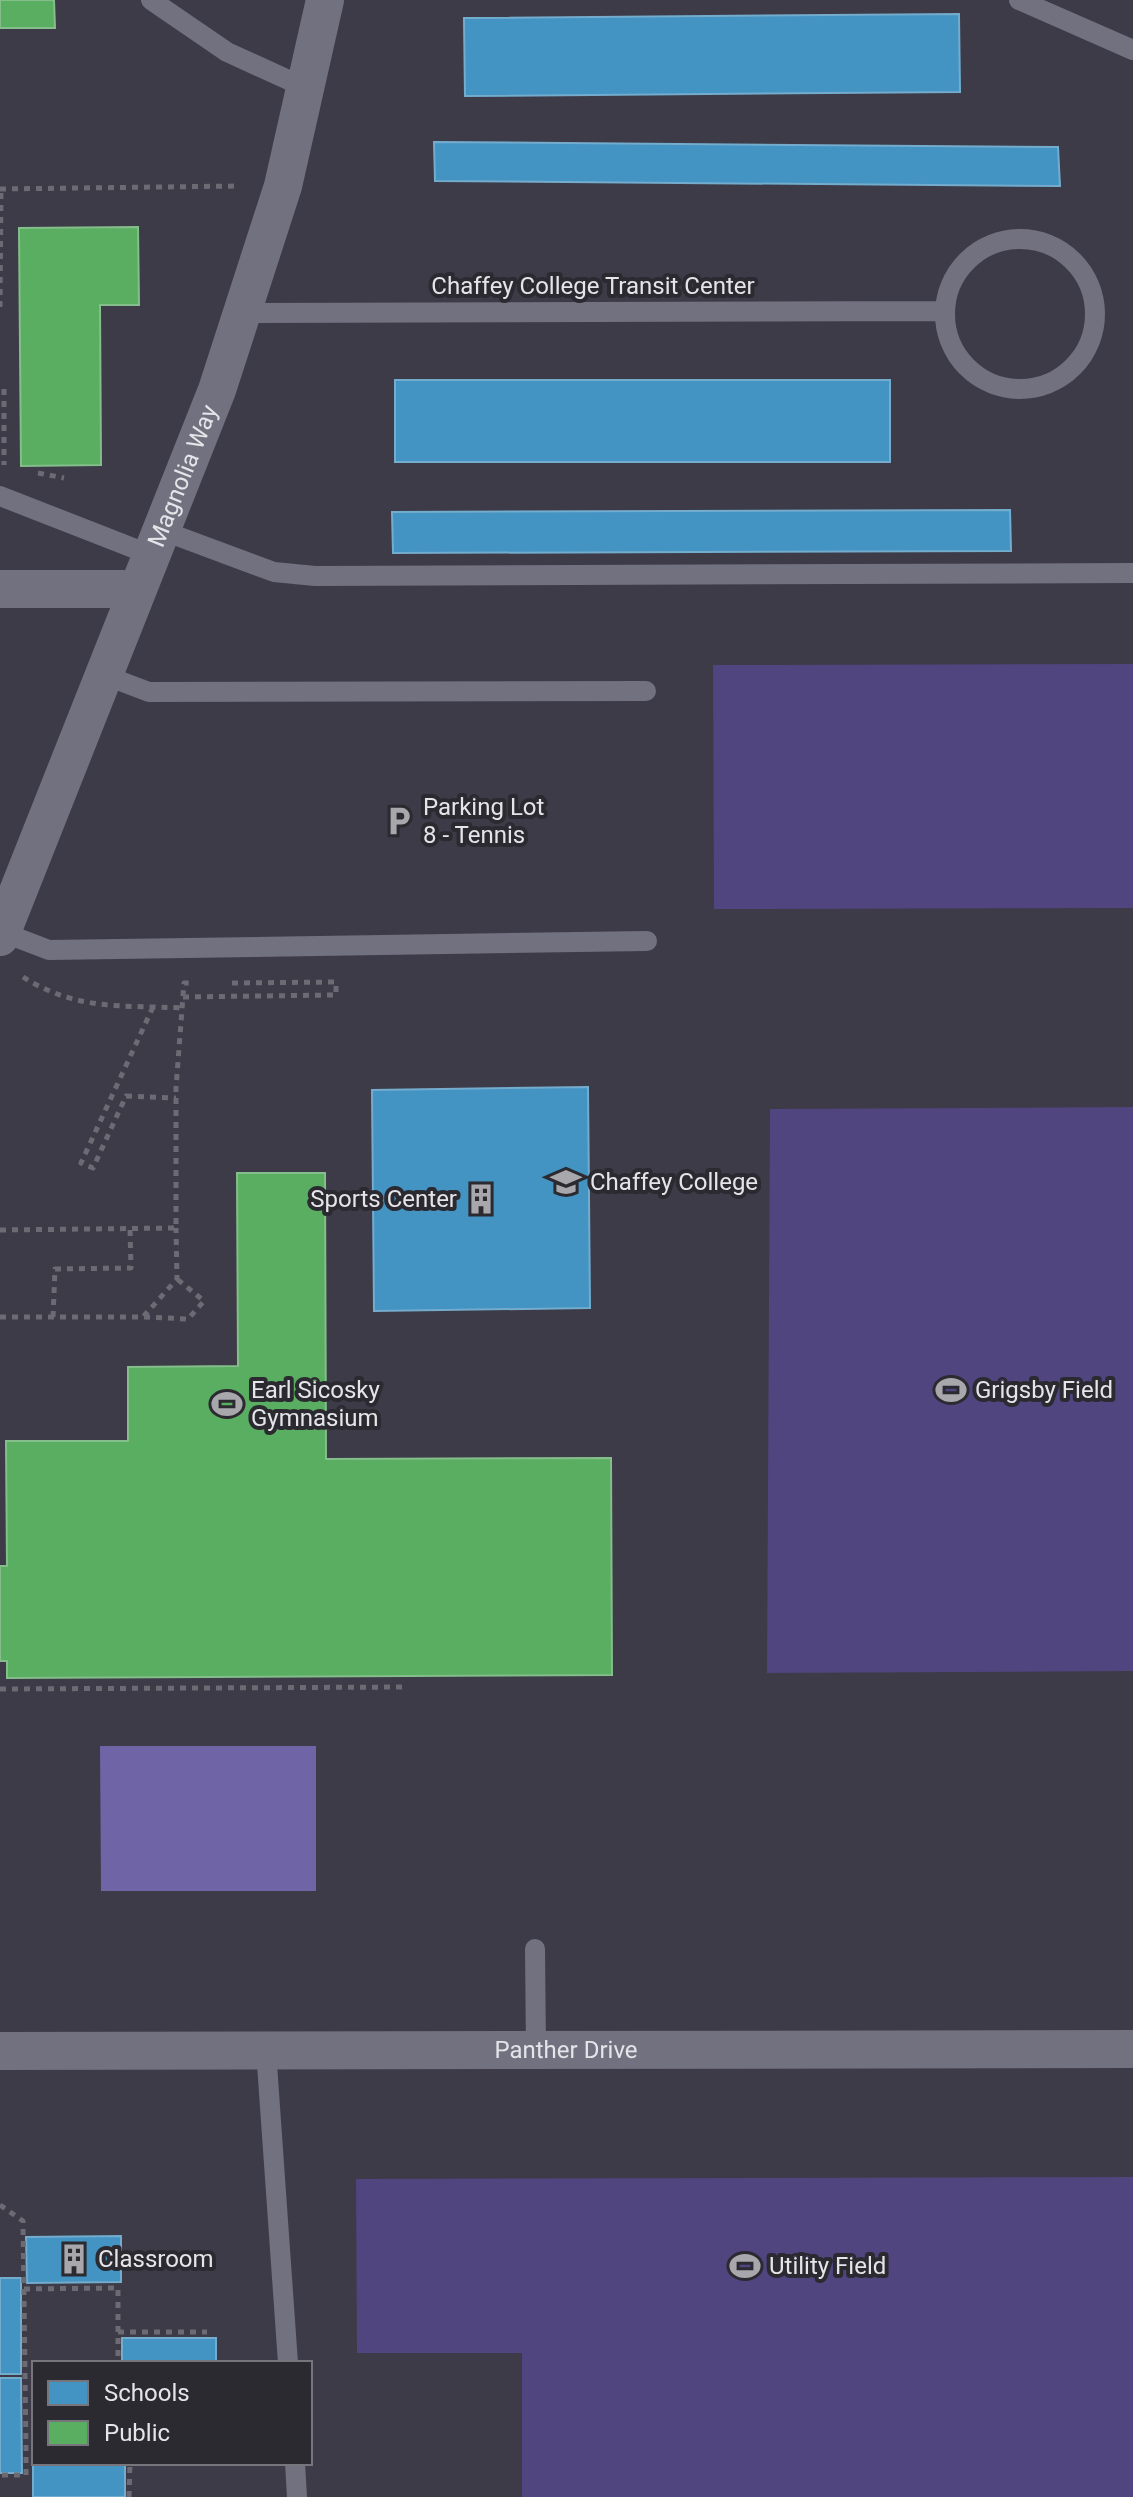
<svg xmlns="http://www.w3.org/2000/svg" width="1133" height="2497" font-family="Roboto,sans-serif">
<rect width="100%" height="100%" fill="#36353a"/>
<path fill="#3d3b47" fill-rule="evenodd" d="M0,0H1133V2497H0ZM34,2363H310V2463H34Z"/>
<path fill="#50457f" d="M1133,664V908L714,909L713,665Z
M1133,1107V1671L767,1673L770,1109Z
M1133,2177V2497H522V2353H357L356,2179Z"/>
<path fill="#6f64a6" d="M100,1746H316V1891H101Z"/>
<path fill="#4393c3" stroke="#74acce" stroke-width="2" d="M959,14L960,92L465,96L464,18Z
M434,142L1058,147L1060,186L435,181Z
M395,380H890V462H395Z
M1010,510L1011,551L393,553L392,512Z
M588,1087L590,1308L374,1311L372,1090Z
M121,2236V2282L27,2283L26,2237Z
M0,2278H21V2374H0Z
M122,2338H216V2363H122Z
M0,2378H21L22,2473H0Z
M33,2462L125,2463V2497H33Z"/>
<path fill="#5aae61" stroke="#84be8a" stroke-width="2" d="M0,0H54L55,28H0Z
M138,227L139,305H100L101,465L21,466L19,228Z
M237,1173H325L326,1459L611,1458L612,1675L7,1678V1661H0V1566H7L6,1441H128V1367L238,1366Z"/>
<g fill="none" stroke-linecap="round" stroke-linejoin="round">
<path stroke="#6c6b74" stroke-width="5" stroke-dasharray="6 6" stroke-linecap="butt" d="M0,189L239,186
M0,307L1,189
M4,389V465
M38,473L64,478
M23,977C77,1011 122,1005 183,1008
M183,997L336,995V982L232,983
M153,1007L81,1163L93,1168L126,1096L176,1098
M0,1230L176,1228V1088L184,983H190
M0,1317H143L177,1279L176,1228
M53,1317L55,1269L131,1268L130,1229
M144,1317L188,1319L204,1301L177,1279
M0,1689L404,1687
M0,2205L23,2221L26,2451V2475H0
M24,2289L118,2288V2363
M118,2332H207
M129,2497L130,2463"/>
<path stroke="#727180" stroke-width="20" d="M151,0L227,52L306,88
M1019,0L1133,50
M945 314a75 75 0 1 1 150 0a75 75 0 1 1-150 0Z
M243,313L944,311
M0,496L151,555
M161,530L274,572L315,576L1133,573
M104,675L149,692L646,691
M2,932L49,950L647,941
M535,1949L536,2050
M266,2050L288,2363
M295,2463L297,2497"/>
<g stroke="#727180" stroke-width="38">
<path d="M0,589H137"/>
<path id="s1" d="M0,937L217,390L283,186L325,0"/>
<path id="s2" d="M0,2051L1133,2049"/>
</g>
</g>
<defs>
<g id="parking-bare" transform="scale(2.4)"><path d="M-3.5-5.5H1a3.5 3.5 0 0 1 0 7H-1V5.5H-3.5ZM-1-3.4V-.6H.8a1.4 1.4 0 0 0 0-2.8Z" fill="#a8a7ac" stroke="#2b2a31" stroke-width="2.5" paint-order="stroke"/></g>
<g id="university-bare" transform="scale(2.4)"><path d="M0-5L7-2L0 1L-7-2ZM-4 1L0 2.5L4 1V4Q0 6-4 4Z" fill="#a8a7ac" stroke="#2b2a31" stroke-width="2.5" paint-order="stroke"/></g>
<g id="building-bare" transform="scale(2.4)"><path d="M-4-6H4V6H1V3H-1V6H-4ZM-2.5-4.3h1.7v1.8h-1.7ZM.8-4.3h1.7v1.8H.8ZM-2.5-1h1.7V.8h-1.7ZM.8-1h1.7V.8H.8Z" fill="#a8a7ac" stroke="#2b2a31" stroke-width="2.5" paint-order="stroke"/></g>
<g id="stadium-bare" transform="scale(2.4)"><path d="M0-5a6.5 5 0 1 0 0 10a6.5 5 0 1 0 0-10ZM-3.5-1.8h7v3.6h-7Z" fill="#a8a7ac" stroke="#2b2a31" stroke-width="2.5" paint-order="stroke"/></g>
</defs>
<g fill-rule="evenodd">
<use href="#parking-bare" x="399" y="821"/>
<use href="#university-bare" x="566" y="1182"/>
<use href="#building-bare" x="481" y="1199"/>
<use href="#stadium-bare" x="951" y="1390"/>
<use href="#stadium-bare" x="227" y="1404"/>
<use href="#building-bare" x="74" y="2259"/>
<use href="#stadium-bare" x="745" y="2266"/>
</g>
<g text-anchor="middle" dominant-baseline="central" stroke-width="8" stroke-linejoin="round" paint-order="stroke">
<g font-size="24" fill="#e5e5e9" stroke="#2b2a31">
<text x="593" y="286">Chaffey College Transit Center</text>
<text stroke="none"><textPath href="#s1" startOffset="496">Magnolia Way</textPath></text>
<text stroke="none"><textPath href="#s2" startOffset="566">Panther Drive</textPath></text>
</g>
<g font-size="24" fill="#e5e5e9" stroke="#2b2a31" text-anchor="start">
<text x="423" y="807">Parking Lot<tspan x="423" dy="28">8 - Tennis</tspan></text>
<text x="590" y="1182">Chaffey College</text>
<text x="457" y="1199" text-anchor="end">Sports Center</text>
<text x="251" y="1390">Earl Sicosky<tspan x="251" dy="28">Gymnasium</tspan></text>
<text x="975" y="1390">Grigsby Field</text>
<text x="98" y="2259">Classroom</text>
<text x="769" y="2266">Utility Field</text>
</g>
</g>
<rect x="32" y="2361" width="280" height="104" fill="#2b2a31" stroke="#75757b" stroke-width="2"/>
<rect x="48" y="2381" width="40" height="24" fill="#4393c3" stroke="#75757b" stroke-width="2"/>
<text x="104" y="2401" font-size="24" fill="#e5e5e9">Schools</text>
<rect x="48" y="2421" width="40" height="24" fill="#5aae61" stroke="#75757b" stroke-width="2"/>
<text x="104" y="2441" font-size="24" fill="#e5e5e9">Public</text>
</svg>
